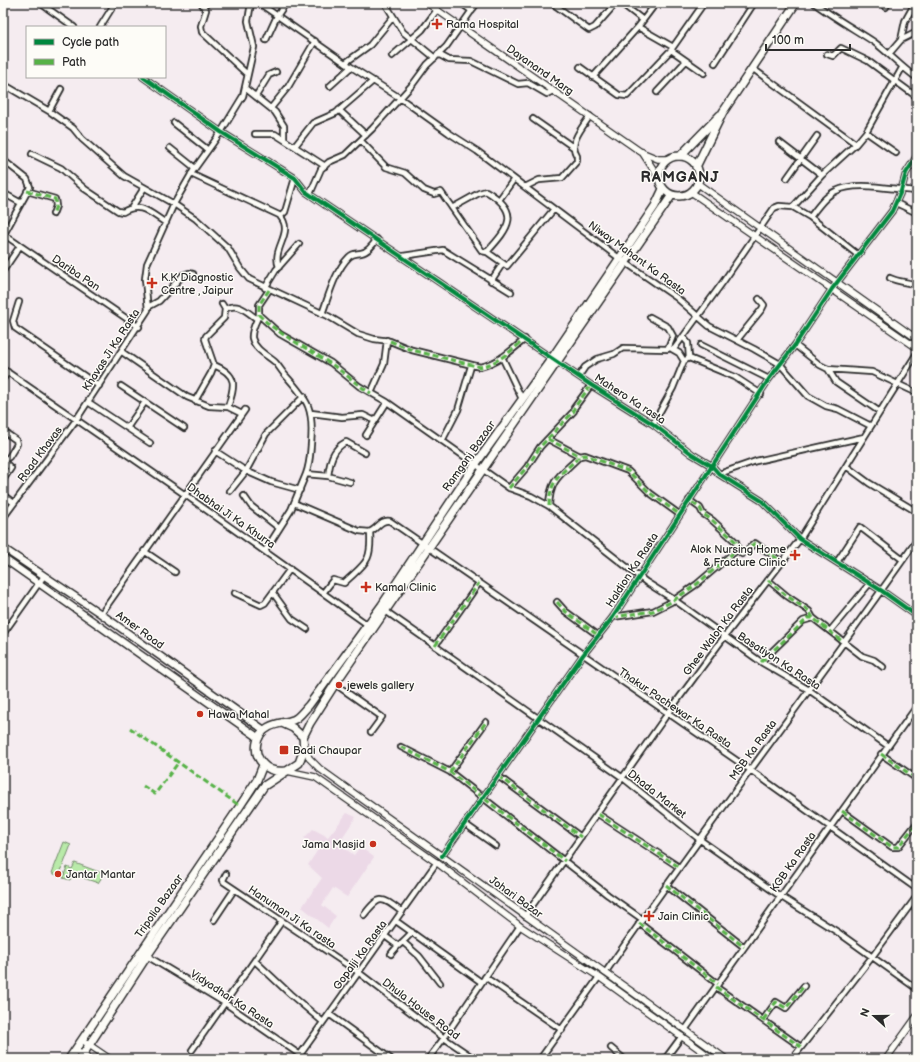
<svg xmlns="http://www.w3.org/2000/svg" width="920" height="1062" font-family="'Balsamiq Sans',sans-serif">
<rect width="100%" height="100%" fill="#f5ecf0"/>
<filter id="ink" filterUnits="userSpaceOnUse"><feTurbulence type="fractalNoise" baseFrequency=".025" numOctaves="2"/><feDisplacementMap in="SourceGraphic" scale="8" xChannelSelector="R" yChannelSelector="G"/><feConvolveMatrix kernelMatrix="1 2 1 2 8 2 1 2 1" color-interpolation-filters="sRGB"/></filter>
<g filter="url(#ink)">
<path fill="#ecd9e7" d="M347,813L356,817L338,844L354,855L360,847L374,857L347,897L333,888L322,905L336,916L328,928L302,907L322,878L308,865L319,848L304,838L313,829L328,837Z"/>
<path fill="#b9eaa9" stroke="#728a6a" d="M64,842L71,845L59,876L52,873Z
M75,863L102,873L104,874L98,883L72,874L70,880L63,878L67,867L72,869Z"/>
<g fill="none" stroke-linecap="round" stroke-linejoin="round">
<g stroke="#2b2b2b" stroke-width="8">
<path id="minor" d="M40,3L74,27
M201,3L206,10L201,26L202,32L247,74
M259,3L345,63L400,98L449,133L477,151L619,258L677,298L709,326L754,349L780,364L808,396L826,406L838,409L871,426
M385,3L403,32L435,58
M461,3L472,11
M552,3L589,30L595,27L616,3
M621,3L643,20
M814,3C833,17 854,29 874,42C889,53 901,67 917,78
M886,7L888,3
M100,27L115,3
M638,27L673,47
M266,40L277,16L286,3
M901,40L905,21L915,3
M671,50L704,73
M438,54L449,60L471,61L518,84L528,83L547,94L553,91
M827,54L833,56L841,48L868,61L917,97
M889,54L901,40L917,32
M392,56L422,30L437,10
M345,63L370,45L393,17
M715,63L754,3
M580,67L619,95L627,96L671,50L704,3
M752,68L856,144L866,132L902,68
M143,77L221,132L295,178L306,192L591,385L653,424L692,454L712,466L719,474L762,501L800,539L882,591L917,616
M593,77L638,27L656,3
M3,84L49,111L73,128L82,139L124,176L174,204L196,219L228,248L240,268L249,279L328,316L358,334L374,339L390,341L412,350L480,367C498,363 511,351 525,339
M330,86L351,67
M245,88L275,112L284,126V138
M657,92L686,61
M256,96L269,75L276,72
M271,108L288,87L315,41
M339,110L366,135
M49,111L61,89
M533,119L573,147
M174,123L208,150
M866,132L896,153
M255,134H275L325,166
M361,141L386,167L405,173L424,190L434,194L441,192L482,251L487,252L507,266L554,209
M779,142L822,175
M856,144L822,175L793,207L810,217L858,255
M295,146L313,123L336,113L373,81
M170,148L195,168
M32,154L61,168L85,189L118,211L123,212C140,201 150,213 166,223
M3,160L27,179L30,187L3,236
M191,174L281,216L285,212L295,178
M787,178L817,136
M525,187L539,180L562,178L577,161V156C568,143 582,128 590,116
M27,191L55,199L56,206L53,214
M3,193L21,203
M310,194L321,169L329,162L345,155L372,129L413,84L427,65L446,47L477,3
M499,200L514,179
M896,203L917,213
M132,207L144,188
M452,208L479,193L486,191C522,212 509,228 487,252
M810,217C817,208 825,196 836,191C856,180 894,190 917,191
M3,234L139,327
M403,256L443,250L511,292
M279,267C271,248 295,233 280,216
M3,271L20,246
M890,278C900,283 908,281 917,286
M491,281L503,263
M265,288L276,270L299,244
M269,290L259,305V315L280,334L331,363L359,386L387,402L509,488L531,496L549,506L646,582L673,599L761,662L809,690L888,746
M19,302L13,321L15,328L99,386
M148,307L159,301L183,275L189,273L193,274
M225,309C238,302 246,311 257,319
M322,314C329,295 335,271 349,257C353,253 356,254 361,253C368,252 373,245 377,239
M259,315C256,322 251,330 252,338C255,350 267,355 275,362C279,366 282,372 286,376C309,401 314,410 311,444C310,455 310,464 306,474L328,476L350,482
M683,337L688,343L689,358
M737,340L762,309L764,305L759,299
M701,345L769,379
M795,345L820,365L828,369L872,372L917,393
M672,349L679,353L684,361
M674,349L723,282L774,208L779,206L793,207
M122,352L187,397L209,406L228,407L242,414
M502,357L522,399
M214,365C238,375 235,385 228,407
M3,369L184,494L368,625
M828,369L836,382L880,412
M579,376L585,367L597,359L614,354L623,348L668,349L673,336L668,327L650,317
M3,379L8,372
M121,386L184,428
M371,393L384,364L387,340
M195,401L211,373L214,365L205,339L206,336L224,318L225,309L222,304
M88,402L150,443
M311,413L342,417L363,415L375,421
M653,424L673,388L684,361L689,358L735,377L761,394
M127,428L145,402
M3,431L16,440L17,444L9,457L3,461
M366,435L387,402
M548,439L580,456
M442,441L458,410L471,366
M215,451L246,471L271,482L300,490
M3,461L11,468L3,480
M846,466L869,483L917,512
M719,474L756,461L864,437
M328,476C330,462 332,449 346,442L365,453
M509,488L527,467L540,447L574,411V408L591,385
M230,491L246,471L266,434L304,396
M3,495L14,503
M244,496L251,506L279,528
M294,503L359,531C362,531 366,532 369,532C377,530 380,519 390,521L749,769L917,889
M549,506C550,478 561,475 580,456L585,455L628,471L650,493L679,514
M3,518L76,420L148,310L145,279L147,264L174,204L193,171L221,132L243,96L254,47L248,21L251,3
M738,549L742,554L755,543L782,562
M144,551L175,572
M265,551L291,510L306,474
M837,562L860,527L903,560
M768,580L787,596L809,611L813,618
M235,593L261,605L265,603L290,569
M273,593L292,619L307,629
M323,593L333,580L344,583C365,563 372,563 370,532
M557,602L565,611L599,636
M387,612L623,778L699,839L780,896L839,933L917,989
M101,614L245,410
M613,617L653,611L671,602L697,584L738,549L736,542L712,520L703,514L700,508L689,500
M830,631L870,583
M3,634L44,576
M435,646L479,583
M761,662L803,621L813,618L862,656L874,660L883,667
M335,684L382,717L371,732
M401,747L450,772L608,895L642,919
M881,754L917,779
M450,772L486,722
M498,776L581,837
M842,811L892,847H898L917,823
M598,814L679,867
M465,824L496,846
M442,856L583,655L613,617L769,379L795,345L832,289L892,211L901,191L906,173L917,156
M226,874L223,880L224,882L358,972L444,1038L475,1059
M666,885L744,947
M364,915C380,894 382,897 402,912
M525,916L668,713L725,636L800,539L917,353
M214,920L234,890
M396,921L481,982
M639,923L718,984
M385,936L397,945
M403,942L419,956L440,983
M391,954C397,945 405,941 412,932
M147,956L225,1003L306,1059
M255,961L290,994L323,1022
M605,973C706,826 815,686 917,540
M485,977L562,1030
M716,987L801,1047
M329,1014L391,1059
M763,1020L776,1002L786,1008L804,986
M685,1030L917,706
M611,1048L624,1059
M192,1050L282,921
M297,1059L437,862
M428,1059L444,1038L520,926
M540,1059L599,977
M665,1059L682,1036
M792,1059L872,957L917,896"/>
</g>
<g stroke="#2b2b2b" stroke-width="8">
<path id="tertiary" d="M427,3L641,152L658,159H669
M3,4L4,3
M642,152L659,178
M697,183L917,339
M691,192L917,348
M305,746L309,758L320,769L726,1059
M287,771L315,777L440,865L520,926L599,977L713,1059
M82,1040L110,1059
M75,1050L89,1059
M886,1059L917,1016"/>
</g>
<g stroke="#2b2b2b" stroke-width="9">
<path id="secondary" d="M3,548L101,614L264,730
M3,558L259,738"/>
</g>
<g stroke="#2b2b2b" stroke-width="10">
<path id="primary" d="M680,156L720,115
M659 176a20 20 0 1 1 40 0a20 20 0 1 1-40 0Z
M696,167L723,112L796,3
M303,737L310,723L335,684L672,195
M286,771C277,772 269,771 263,764C252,753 255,734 269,727C276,723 285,723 293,720C299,718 304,710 309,705L382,605L475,465L552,358L655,206L663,189
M69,1059L240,806L257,780L263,765
M80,1059L147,956L264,786L299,763L304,749L303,737L293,728L282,723"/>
</g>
<use href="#minor" stroke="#fdfcf7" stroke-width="4.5"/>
<use href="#tertiary" stroke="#fdfcf7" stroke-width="5.5"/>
<use href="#secondary" stroke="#fdfcf7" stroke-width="6"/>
<use href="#primary" stroke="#fdfcf7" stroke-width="7"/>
<path stroke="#56b246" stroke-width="3" stroke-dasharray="6 3" stroke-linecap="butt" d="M27,191L55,199L56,206L53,214
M269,290L259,305V315C279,335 304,346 328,362C343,371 355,384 371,393
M390,341L412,350L480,367C498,363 511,351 525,339
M548,439L580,456
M509,488L527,467L540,447L574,411V408L591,385
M549,506C550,478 561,475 580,456L585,455L628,471L650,493L679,514
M738,549L742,554L755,543L782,562
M768,580L787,596L809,611L813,618
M557,602L565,611L599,636
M613,617L653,611L671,602L697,584L738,549L736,542L712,520L703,514L700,508L689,500
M435,646L479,583
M761,662L808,618H813L843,642
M130,728L240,806
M401,747L450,772L565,861
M881,754L917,779
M450,772L486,722
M498,776L581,837
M143,786L155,794L178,763
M842,811L892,847H898L917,823
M598,814L679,867
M666,885L744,947
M639,923L718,984
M716,987L801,1047
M763,1020L776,1002L786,1008L804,986"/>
<g stroke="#fdfcf7" stroke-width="6">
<path id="cycleway" d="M143,77L221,132L295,178L306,192L591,385L653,424L692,454L712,466L719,474L762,501L800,539L882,591L917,616
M442,856L583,655L613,617L769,379L795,345L832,289L892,211L901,191L906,173L917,156"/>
</g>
<use href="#cycleway" stroke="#00873e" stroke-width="4"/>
</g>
</g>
<g fill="#c8321e" stroke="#fdfcf7" stroke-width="1.5">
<path d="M435 18h4v4h4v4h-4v4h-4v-4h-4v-4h4z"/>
<path d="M150 277h4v4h4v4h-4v4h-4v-4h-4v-4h4z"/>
<path d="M793 549h4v4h4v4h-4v4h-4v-4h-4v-4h4z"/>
<path d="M364 581h4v4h4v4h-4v4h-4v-4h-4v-4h4z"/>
<circle cx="339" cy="685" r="4"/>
<circle cx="200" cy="714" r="4"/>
<rect x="279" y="745" width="10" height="10" rx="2"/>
<circle cx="373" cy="844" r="4"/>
<circle cx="58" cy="874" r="4"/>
<path d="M647 910h4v4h4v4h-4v4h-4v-4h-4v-4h4z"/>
</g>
<g text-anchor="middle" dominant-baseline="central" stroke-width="3" stroke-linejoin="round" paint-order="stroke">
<g font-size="11" fill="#2b2b2b" stroke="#fdfcf7" text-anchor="start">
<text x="446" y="24">Rama Hospital</text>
<text x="161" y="277">K.K Diagnostic<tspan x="161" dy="13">Centre , Jaipur</tspan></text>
<text x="786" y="549" text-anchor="end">Alok Nursing Home<tspan x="786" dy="13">&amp; Fracture Clinic</tspan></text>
<text x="375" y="587">Kamal Clinic</text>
<text x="347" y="685">jewels gallery</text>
<text x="208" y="714">Hawa Mahal</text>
<text x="293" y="750">Badi Chaupar</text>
<text x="365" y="844" text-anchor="end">Jama Masjid</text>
<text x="66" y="874">Jantar Mantar</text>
<text x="658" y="916">Jain Clinic</text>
</g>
<g font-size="11" fill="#2b2b2b" stroke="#fdfcf7">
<text transform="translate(540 70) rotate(35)">Dayanand Marg</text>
<text transform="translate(637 258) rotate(36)">Niway Mahant Ka Rasta</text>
<text transform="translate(76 273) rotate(34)">Dariba Pan</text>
<text transform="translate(111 350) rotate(-57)">Khavas Ji Ka Rasta</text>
<text transform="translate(630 399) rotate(33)">Mahero Ka rasta</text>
<text transform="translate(40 454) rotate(-53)">Road Khavas</text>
<text transform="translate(469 456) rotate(-55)">Ramganj Bazaar</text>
<text transform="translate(231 516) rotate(35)">Dhabhai Ji Ka Khurra</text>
<text transform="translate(632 570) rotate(-57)">Haldion Ka Rasta</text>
<text transform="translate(140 630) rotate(36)">Amer Road</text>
<text transform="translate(718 631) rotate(-53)">Ghee Walon Ka Rasta</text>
<text transform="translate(779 661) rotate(33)">Basatiyon Ka Rasta</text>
<text transform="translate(675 708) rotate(34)">Thakur Pachewar Ka Rasta</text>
<text transform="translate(753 750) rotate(-54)">MSB Ka Rasta</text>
<text transform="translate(657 794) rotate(38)">Dhada Market</text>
<text transform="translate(793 862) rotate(-55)">KGB Ka Rasta</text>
<text transform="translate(516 897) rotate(36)">Johari Bazar</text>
<text transform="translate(159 906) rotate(-55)">Tripolia Bazaar</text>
<text transform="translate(292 917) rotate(34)">Hanuman Ji Ka rasta</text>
<text transform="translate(360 955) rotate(-54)">Gopalji Ka Rasta</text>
<text transform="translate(232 999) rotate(33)">Vidyadhar Ka Rasta</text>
<text transform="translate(421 1009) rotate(37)">Dhula House Road</text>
</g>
<g font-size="15" font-weight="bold" letter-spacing="1" fill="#2b2b2b" stroke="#fdfcf7">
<text x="680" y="177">RAMGANJ</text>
</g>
</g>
<rect width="920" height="1062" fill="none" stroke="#fdfcf7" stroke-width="16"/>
<rect x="8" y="8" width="904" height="1046" fill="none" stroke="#2b2b2b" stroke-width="1.5" filter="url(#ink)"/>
<rect x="26" y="26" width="140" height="52" fill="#fdfcf7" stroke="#a9a8a5"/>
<rect x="34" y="39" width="20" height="6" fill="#00873e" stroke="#a9a8a5"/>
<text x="62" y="46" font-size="12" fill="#2b2b2b">Cycle path</text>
<rect x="34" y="59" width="20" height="6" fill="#56b246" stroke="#a9a8a5"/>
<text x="62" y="66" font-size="12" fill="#2b2b2b">Path</text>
<g transform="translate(874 1016) rotate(291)" stroke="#fdfcf7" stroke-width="3" paint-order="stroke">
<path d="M0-3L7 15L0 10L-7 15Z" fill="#2b2b2b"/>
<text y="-6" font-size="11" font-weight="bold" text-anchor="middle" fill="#2b2b2b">N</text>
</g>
<path d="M766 44v6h84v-6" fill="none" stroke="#2b2b2b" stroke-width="2"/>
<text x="772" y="44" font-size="12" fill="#2b2b2b" stroke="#fdfcf7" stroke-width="3" paint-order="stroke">100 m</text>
</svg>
